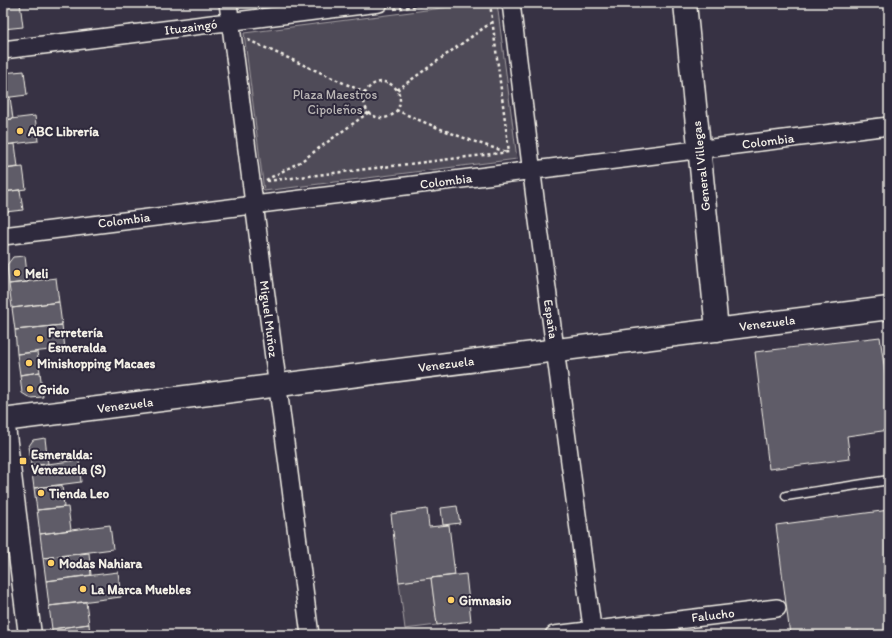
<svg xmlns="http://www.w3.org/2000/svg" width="892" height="638" font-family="Itim,sans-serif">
<rect width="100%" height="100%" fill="#373244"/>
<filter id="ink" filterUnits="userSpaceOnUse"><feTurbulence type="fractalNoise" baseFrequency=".025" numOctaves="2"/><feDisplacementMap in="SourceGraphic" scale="8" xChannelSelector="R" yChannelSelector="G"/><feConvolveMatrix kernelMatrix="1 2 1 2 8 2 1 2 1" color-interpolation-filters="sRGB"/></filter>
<g filter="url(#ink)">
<path fill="#504b59" stroke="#a29ea0" d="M482,3H497L517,159L264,191L244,33Z
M431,578L437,625L405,629L399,582Z"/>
<path fill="#5f5c67" stroke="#f4f1e8" d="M3,3H20L23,27L3,29Z
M24,71L27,95L3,98V73Z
M10,97L13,119L3,120V98Z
M35,116L38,141L3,145V120Z
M15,144L18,167L3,169V145Z
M23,167L26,189L3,192V169Z
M20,190L23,210L5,212L3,210V192Z
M25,256L28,282L9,284L7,265L13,257Z
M56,278L59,302L12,308L9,284Z
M59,302L62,325L15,330L12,308Z
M62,325L65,348L17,354L15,330Z
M880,337L889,401V430L847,436L850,459L769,469L755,352Z
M37,352L40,372L20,375L17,354Z
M40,372L43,397L30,398L22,393L20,375Z
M45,438L48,464L31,466L29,446L33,440Z
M79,460L81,482L34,488L31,466Z
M62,485L64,507L37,510L34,488Z
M457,506L460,523L443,525L441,508Z
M68,507L71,530L40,534L37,510Z
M427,509L429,527L449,525L455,575L399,582L391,514Z
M889,510V635H859V631L832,635H790L776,525Z
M110,525L113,549L43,558L40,534Z
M89,553L91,575L46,581L43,558Z
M118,572L121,597L49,606L46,581Z
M466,574L471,621L437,625L431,578Z
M86,602L89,624L52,629L49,606Z
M89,624L90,635H52V629Z"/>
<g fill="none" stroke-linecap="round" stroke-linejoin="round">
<g stroke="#f4f1e8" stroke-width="11">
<path id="lane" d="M786,496L889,480"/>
</g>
<g stroke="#f4f1e8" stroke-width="20">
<path id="street" d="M228,3L310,635
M511,3L535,198L593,635
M3,50L379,3
M3,236L889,126
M554,635L777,608"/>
</g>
<g stroke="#f4f1e8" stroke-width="25">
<path id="secondary" d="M685,3L717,330
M3,419L30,635
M3,420L889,308"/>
</g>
<path stroke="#f4f1e8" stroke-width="2.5" stroke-dasharray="3 3" stroke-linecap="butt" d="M490,3L509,152
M394,9L439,3
M248,40L366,93
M364 100a18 18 0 1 1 36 0a18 18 0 1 1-36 0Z
M397,90L492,22
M396,110C432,126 469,141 507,152
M266,180L300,162L369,112
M267,181L509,152"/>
<use href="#lane" stroke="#2f2a3d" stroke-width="8"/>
<use href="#street" stroke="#2f2a3d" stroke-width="17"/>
<use href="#secondary" stroke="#2f2a3d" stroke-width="22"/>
</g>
</g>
<g fill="#ffd166" stroke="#2f2a3d" stroke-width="1.5">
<circle cx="20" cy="131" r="4"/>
<circle cx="17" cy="273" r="4"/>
<circle cx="40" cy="339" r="4"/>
<circle cx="29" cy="363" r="4"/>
<circle cx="30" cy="389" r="4"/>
<rect x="19" y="457" width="8" height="8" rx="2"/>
<circle cx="41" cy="493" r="4"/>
<circle cx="51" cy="563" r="4"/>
<circle cx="83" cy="589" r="4"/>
<circle cx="451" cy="600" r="4"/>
</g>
<g text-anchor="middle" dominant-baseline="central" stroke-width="4" stroke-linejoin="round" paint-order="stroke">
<g font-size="13" fill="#f4f1e8" stroke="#2f2a3d">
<text transform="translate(191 27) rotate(-7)">Ituzaingó</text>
<text transform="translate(768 141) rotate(-7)">Colombia</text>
<text transform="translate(701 166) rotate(-96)">General Villegas</text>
<text transform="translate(446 181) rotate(-7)">Colombia</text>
<text transform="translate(124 220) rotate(-7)">Colombia</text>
<text transform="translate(269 319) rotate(83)">Miguel Muñoz</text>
<text transform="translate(551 319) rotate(82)">España</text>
<text transform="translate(767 323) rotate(-7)">Venezuela</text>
<text transform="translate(446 364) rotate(-7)">Venezuela</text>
<text transform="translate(125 405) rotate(-7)">Venezuela</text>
<text transform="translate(713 615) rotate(-7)">Falucho</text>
</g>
<g font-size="13" fill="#bbb7b6" stroke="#2f2a3d">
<text x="335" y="94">Plaza Maestros<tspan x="335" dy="15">Cipoleños</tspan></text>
</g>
<g font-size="13" font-weight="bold" fill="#f4f1e8" stroke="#2f2a3d" text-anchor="start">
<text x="28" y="131">ABC Librería</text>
<text x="25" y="273">Meli</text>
<text x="48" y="332">Ferretería<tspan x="48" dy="15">Esmeralda</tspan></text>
<text x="37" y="363">Minishopping Macaes</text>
<text x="38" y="389">Grido</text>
<text x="31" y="454">Esmeralda:<tspan x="31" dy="15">Venezuela (S)</tspan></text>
<text x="49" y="493">Tienda Leo</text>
<text x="59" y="563">Modas Nahiara</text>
<text x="91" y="589">La Marca Muebles</text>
<text x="459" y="600">Gimnasio</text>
</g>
</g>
<rect width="892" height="638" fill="none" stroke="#2f2a3d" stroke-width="16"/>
<rect x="8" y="8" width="876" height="622" fill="none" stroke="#f4f1e8" stroke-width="1.5" filter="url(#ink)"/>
</svg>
